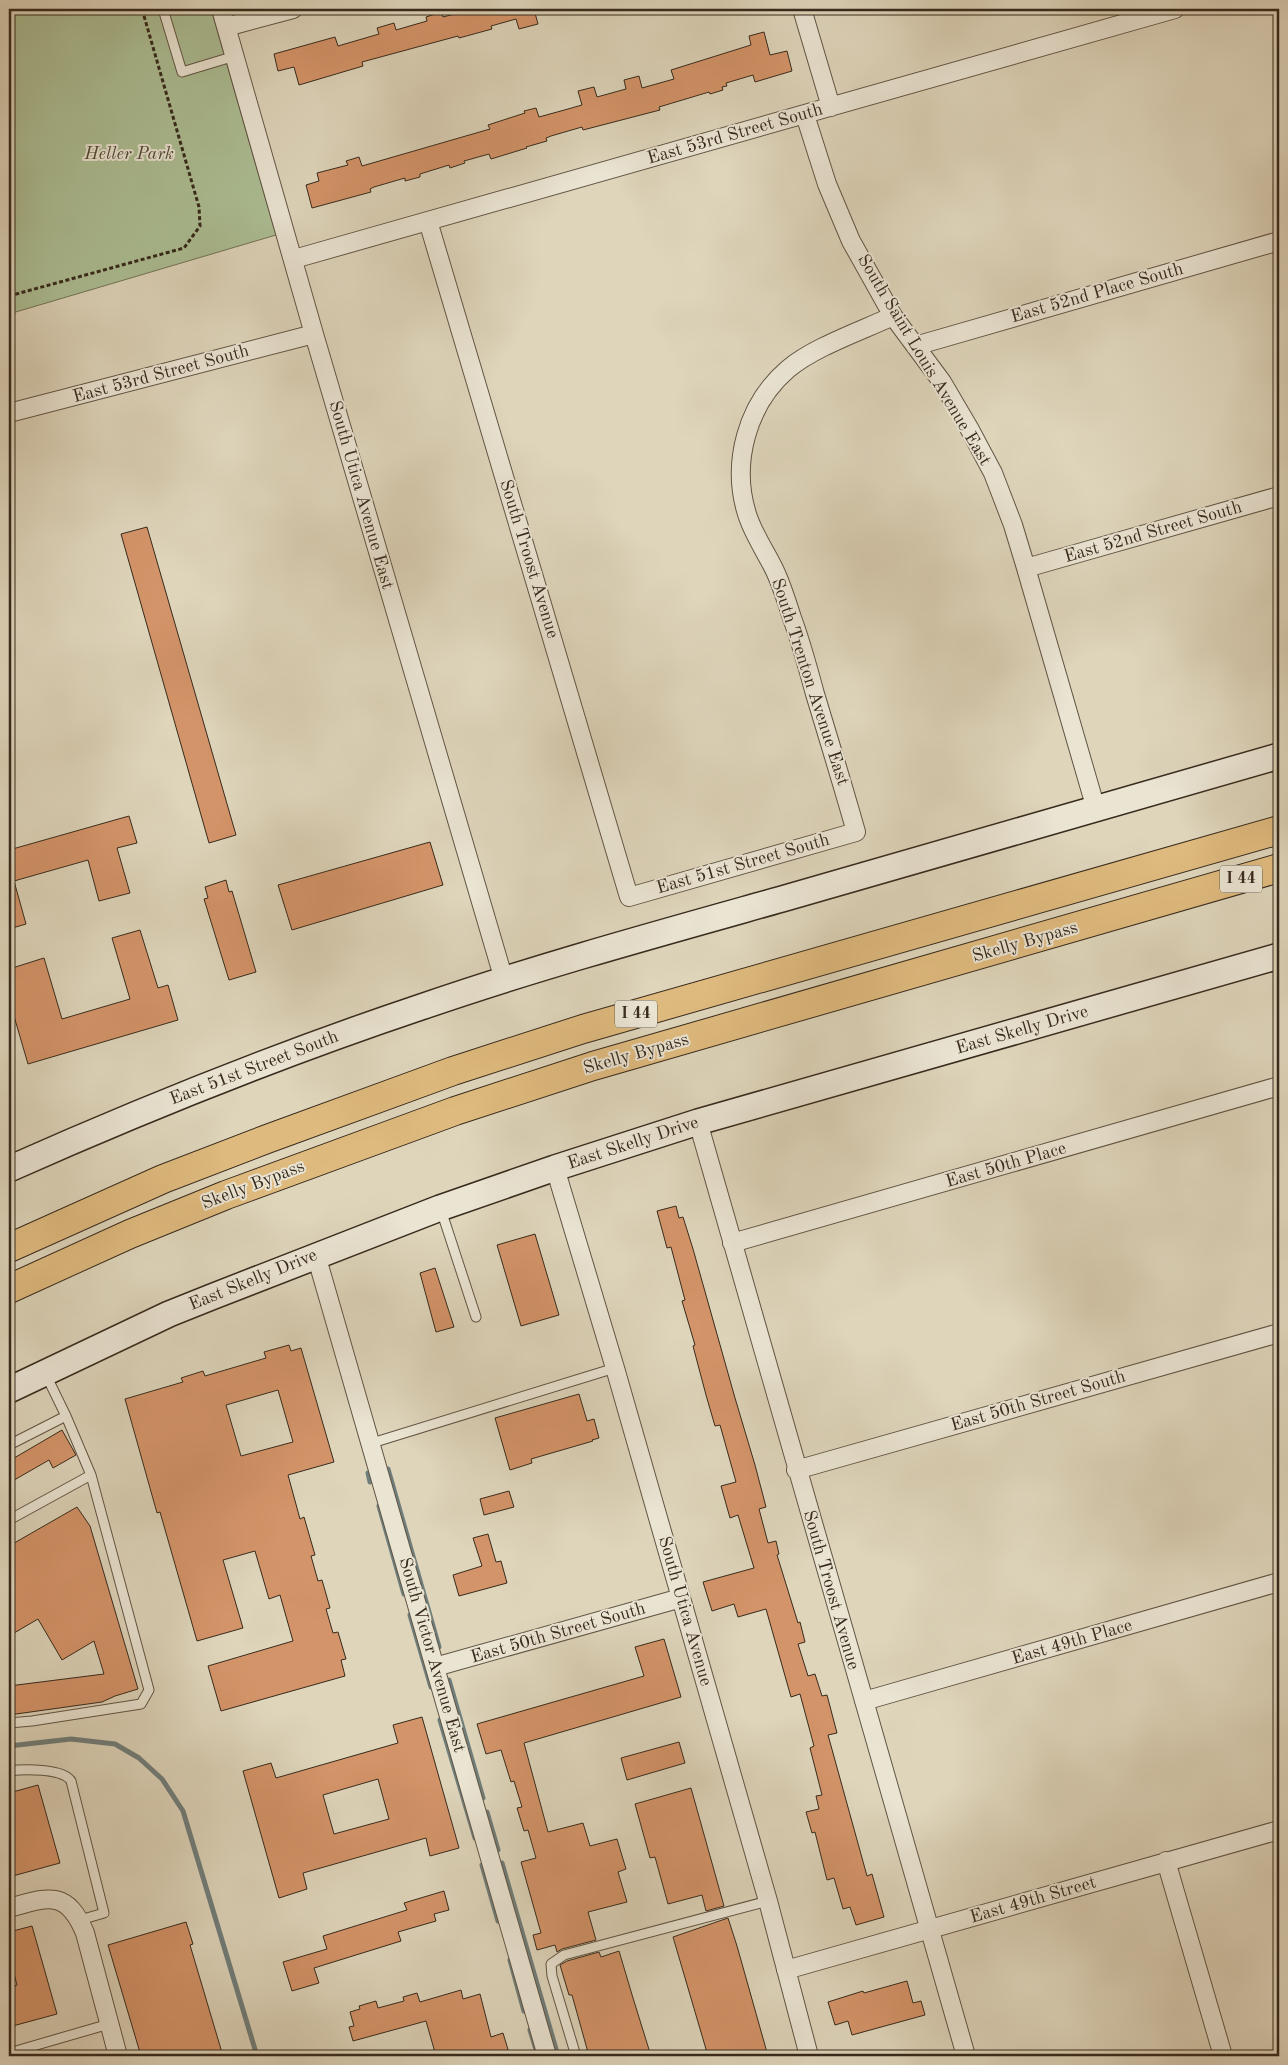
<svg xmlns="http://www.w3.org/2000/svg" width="1288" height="2065" font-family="'Old Standard TT',serif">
<rect width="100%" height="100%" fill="#ded5bb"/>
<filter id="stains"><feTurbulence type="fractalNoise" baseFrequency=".004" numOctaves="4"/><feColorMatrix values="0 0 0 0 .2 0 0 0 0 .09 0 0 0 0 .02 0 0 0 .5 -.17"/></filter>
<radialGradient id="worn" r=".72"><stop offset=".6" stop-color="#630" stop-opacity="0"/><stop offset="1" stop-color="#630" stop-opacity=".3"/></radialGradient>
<path fill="#acbe94" stroke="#727458" d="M9,9H211L276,235L9,314Z"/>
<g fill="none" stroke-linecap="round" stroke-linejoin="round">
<path stroke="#707e7b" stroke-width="5" d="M388,1469L439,1647
M368,1473L370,1482
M379,1506L404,1594
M410,1615L431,1687
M449,1680L483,1798
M440,1720L475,1838
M9,1746L71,1739L115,1744L139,1758L162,1779L183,1811L257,2056
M487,1812L498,1850
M502,1863L558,2056
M482,1865L498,1921
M510,1960L524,2011
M530,2030L538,2056"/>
</g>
<path fill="#d49469" stroke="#372a1d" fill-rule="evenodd" d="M473,9H537V13H535L538,24L519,29L516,19L491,26L492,29L459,38L458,36L362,62L363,66L299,85L294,67L278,71L274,54L335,37L338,46L379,34L377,28L394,23L396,30L427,21L426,17L441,12L443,17Z
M764,32L770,55L787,51L792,71L755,82L753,75L726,83L727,86L722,87L723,90L710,94L709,92L659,107L660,110L583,130L582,127L551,136L546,138L547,141L526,147L527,148L491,159L489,154L464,161L465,163L450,168L449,165L420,174V177L405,181V178L374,187L370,189L371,192L312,208L306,185L319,181L317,173L348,165L346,161L359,157L362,166L490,129L488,125L525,113L524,111L536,108L539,117L568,109L582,105L578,91L594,87L597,97L626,89L624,80L639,76L642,88L674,79L671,70L751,45L749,36Z
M147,527L236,835L209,843L121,534Z
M129,816L137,843L117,848L130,893L99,901L88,860L14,881L26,924L9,929V850Z
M430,842L443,885L292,930L278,885Z
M226,880L229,892L232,891L256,972L229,980L204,899L208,898L205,887Z
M140,930L158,988L168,985L178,1020L28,1064L9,999V969L44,958L62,1019L130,999L112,938Z
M676,1206L679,1218L683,1217L693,1249L735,1398L755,1465L766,1507L759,1509L768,1543L776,1541L779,1554L777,1555L798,1623L800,1622L805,1642L798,1644L808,1676L815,1674L822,1696L827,1695L837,1733L828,1735L867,1876L872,1874L884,1917L856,1925L850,1907L843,1909L834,1878L827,1880L815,1832L812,1833L806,1812L819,1809L816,1796L822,1795L810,1748L814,1746L800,1694L791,1697L766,1609L738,1617L734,1604L712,1611L703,1582L754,1568L738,1515L730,1518L721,1486L736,1482L720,1425L715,1426L706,1395L693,1346L695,1345L682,1301L685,1300L671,1247L667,1248L657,1211Z
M535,1234L559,1315L521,1326L497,1245Z
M435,1268L454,1327L436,1332L420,1273Z
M289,1345L291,1351L301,1348L334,1462L288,1475L300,1519L304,1517L315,1555L311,1556L318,1581L322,1580L330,1608L326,1609L333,1633L338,1632L346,1659L341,1660L345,1676L221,1711L208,1666L293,1641L280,1595L269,1599L255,1551L223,1560L243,1628L197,1641L160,1512L157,1513L125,1399L183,1382L181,1378L203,1371L205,1376L266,1358L264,1352ZM278,1390L293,1442L241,1456L226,1405Z
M579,1394L587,1421L594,1419L599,1438L592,1440L593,1441L531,1459L532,1463L510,1470L495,1418Z
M62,1430L76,1455L53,1468L49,1460L9,1483V1461Z
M509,1491L514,1507L484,1515L480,1499Z
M77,1507L90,1526L138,1689L115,1696L102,1702L9,1715V1686L104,1674L94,1641L62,1660L38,1619L9,1636V1546Z
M488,1534L496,1562L501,1561L507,1583L459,1596L453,1575L482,1566L473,1538Z
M664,1639L681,1697L524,1743L548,1832L583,1823L590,1846L617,1839L626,1869L618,1872L627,1902L588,1912L596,1940L562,1949L557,1952L555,1945L537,1950L533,1935L541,1933L521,1862L536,1858L528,1830L524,1831L517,1808L522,1807L514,1781L511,1782L501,1750L486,1754L477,1724L644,1676L635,1647Z
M422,1717L459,1848L430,1856L426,1838L303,1873L307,1889L279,1898L243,1771L271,1763L276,1778L398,1743L393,1725ZM378,1779L389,1819L334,1834L323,1795Z
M679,1742L685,1763L627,1780L621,1758Z
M38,1785L60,1863L9,1877V1793Z
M691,1788L724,1906L706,1911L702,1895L668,1904L655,1857L650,1858L635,1804Z
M444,1891L449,1910L434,1914L436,1921L398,1932L401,1941L314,1968L319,1983L292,1991L283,1962L327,1949L323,1936L407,1910L404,1903Z
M728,1918L737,1946L768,2056H708L673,1937Z
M186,1922L193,1944L190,1945L223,2056H141L108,1945Z
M32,1926L57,2014L9,2027V1988L17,1985L9,1955V1932Z
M619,1951L633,1998L651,2056H589L572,1995H569L560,1965L567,1961L599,1952L601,1957Z
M907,1981L913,2003L921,2001L925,2015L852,2035L848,2021L835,2025L828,2002L863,1991L864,1993Z
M461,1990L463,1999L480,1994L491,2037L503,2033L510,2056H436L426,2021L353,2041L349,2027L354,2026L350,2012L360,2009L359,2006L376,2001L378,2008L404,2001L403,1997L417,1993L420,2002Z"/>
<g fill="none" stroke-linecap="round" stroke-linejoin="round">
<g stroke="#615544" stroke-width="11">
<path id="lane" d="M163,9L182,72L235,56
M441,1210L476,1317
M372,1443L615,1368
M9,1445L66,1416L46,1375
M9,1520L91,1475L66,1416
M9,1723L32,1721L141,1704L149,1690L91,1475
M9,1771C23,1769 63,1768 71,1781L104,1913L80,1920
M9,2053L109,2024
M576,2056L552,1976L551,1964L564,1955L768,1901"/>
</g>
<g stroke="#615544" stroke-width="20">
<path id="street" d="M221,9L314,334L504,980
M802,9L831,107
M226,27L293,9
M805,115L827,184L851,241L893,316L942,382L969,428L993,473L1013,525L1026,568L1096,809
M428,221L629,897L856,832C843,786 829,740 815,694C808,668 801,642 792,618C787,602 782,586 775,571C766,552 753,534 747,514C731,463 747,404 788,369C814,347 861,331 893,316
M294,259L1175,9
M915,346L1279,241
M9,413L314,334
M1026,568L1279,496
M698,1122L966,2056
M555,1168L615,1368L768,1901L809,2056
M732,1243L1279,1086
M316,1255L547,2056
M796,1470L1279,1333
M435,1667L681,1598
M864,1701L1279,1582
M1166,1861L1223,2056
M9,1908C48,1897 67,1889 85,1933L118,2056
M786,1970L1279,1830"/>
</g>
<g stroke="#372a1d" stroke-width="28">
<path id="secondary" d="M9,1169C144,1109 281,1054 421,1007C540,966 661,933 782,899C948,851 1113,804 1279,756
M9,1390L169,1314L214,1296L440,1208L555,1168L698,1122L1279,956"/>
</g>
<g stroke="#372a1d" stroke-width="30">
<path id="highway" d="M9,1248L163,1179L267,1139L453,1071L583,1029L1279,830
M9,1289L130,1234L226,1195L455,1111L593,1066L1279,868"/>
</g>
<path stroke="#372a1d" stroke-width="3" stroke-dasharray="4 2.5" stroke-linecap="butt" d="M9,296L184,248L200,226L199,207L142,9"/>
<use href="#lane" stroke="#eae4d3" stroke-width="9"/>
<use href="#street" stroke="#eae4d3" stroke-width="18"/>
<use href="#secondary" stroke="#eae4d3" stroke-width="25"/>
<use href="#highway" stroke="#dfba7e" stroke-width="28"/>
</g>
<g text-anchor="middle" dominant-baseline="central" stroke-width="4" stroke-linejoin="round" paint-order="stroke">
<g fill="#eae4d3" stroke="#6d6254" stroke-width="1">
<rect x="1220" y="865.5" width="42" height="27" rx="4"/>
<rect x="615" y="1000.5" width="42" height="27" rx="4"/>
</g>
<g font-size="16" font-weight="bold" fill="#372a1d">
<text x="1241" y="879">I 44</text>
<text x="636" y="1014">I 44</text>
</g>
<g font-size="18" fill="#372a1d" stroke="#eae4d3">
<text transform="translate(735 134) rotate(-16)">East 53rd Street South</text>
<text transform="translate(1097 293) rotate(-16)">East 52nd Place South</text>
<text transform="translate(924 360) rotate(59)">South Saint Louis Avenue East</text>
<text transform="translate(161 374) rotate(-15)">East 53rd Street South</text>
<text transform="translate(361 495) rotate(74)">South Utica Avenue East</text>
<text transform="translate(1153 532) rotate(-16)">East 52nd Street South</text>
<text transform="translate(529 559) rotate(73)">South Troost Avenue</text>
<text transform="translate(810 682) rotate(72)">South Trenton Avenue East</text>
<text transform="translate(743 864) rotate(-16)">East 51st Street South</text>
<text transform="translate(1025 942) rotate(-16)">Skelly Bypass</text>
<text transform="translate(1022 1030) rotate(-16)">East Skelly Drive</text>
<text transform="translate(636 1054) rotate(-16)">Skelly Bypass</text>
<text transform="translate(254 1068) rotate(-21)">East 51st Street South</text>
<text transform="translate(633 1143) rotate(-18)">East Skelly Drive</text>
<text transform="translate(1006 1165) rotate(-16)">East 50th Place</text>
<text transform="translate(253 1185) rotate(-21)">Skelly Bypass</text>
<text transform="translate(253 1280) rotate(-22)">East Skelly Drive</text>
<text transform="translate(1038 1401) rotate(-16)">East 50th Street South</text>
<text transform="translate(831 1590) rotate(74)">South Troost Avenue</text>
<text transform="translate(685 1611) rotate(74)">South Utica Avenue</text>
<text transform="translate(558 1633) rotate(-16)">East 50th Street South</text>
<text transform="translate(1072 1642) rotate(-16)">East 49th Place</text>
<text transform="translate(432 1655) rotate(74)">South Victor Avenue East</text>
<text transform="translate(1033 1900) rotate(-16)">East 49th Street</text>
</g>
<g font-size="18" font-style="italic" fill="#4e4835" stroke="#eae4d3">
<text x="129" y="154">Heller Park</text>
</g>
</g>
<rect width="1288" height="2065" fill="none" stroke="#ded5bb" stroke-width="30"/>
<rect x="10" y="10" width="1268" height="2045" fill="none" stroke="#372a1d" stroke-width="2.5"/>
<rect x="15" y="15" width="1258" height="2035" fill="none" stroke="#372a1d"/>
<rect width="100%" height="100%" filter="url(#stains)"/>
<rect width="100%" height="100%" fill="url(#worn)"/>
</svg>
